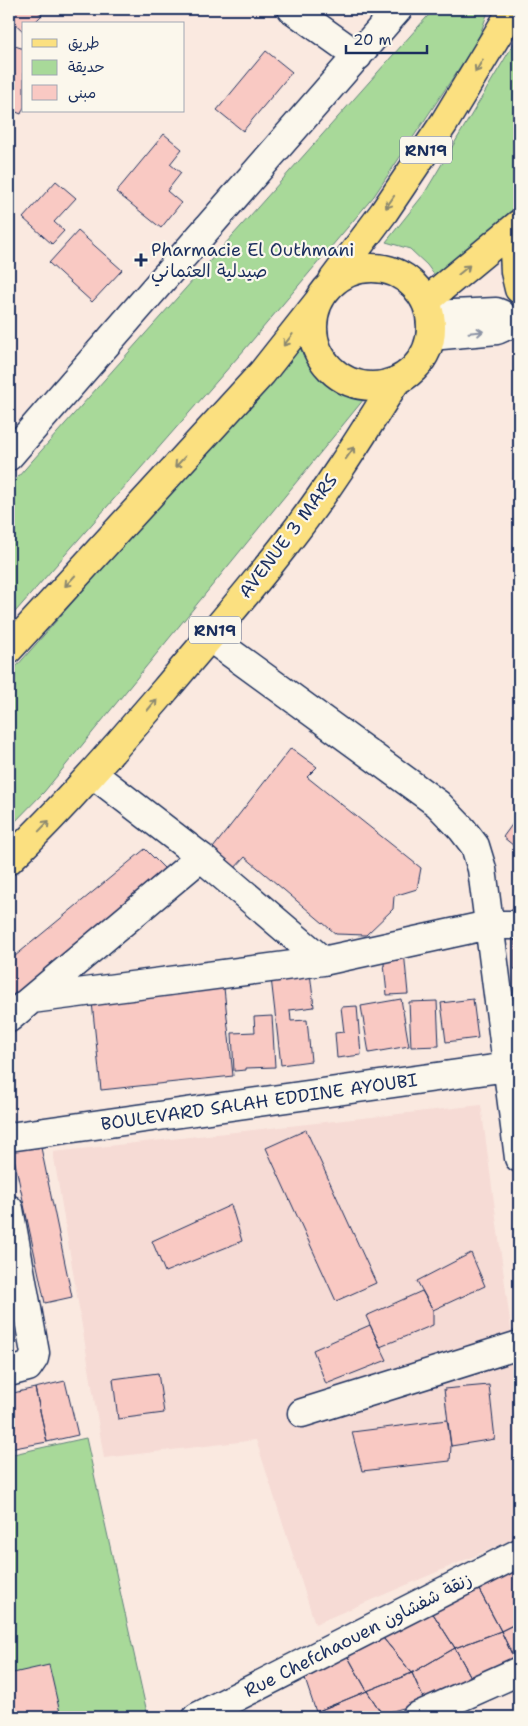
<svg xmlns="http://www.w3.org/2000/svg" width="528" height="1726" font-family="'Shantell Sans','Playpen Sans Arabic',sans-serif">
<rect width="100%" height="100%" fill="#fae9e0"/>
<filter id="ink" filterUnits="userSpaceOnUse"><feTurbulence type="fractalNoise" baseFrequency=".02" numOctaves="2"/><feDisplacementMap in="SourceGraphic" scale="10" xChannelSelector="R" yChannelSelector="G"/><feConvolveMatrix kernelMatrix="1 2 1 2 8 2 1 2 1" color-interpolation-filters="sRGB"/></filter>
<g filter="url(#ink)">
<path fill="#f6dbd5" d="M481,1105L519,1388V1537L315,1624L256,1440L104,1458L53,1152Z"/>
<path fill="#a8d999" stroke="#62847c" d="M434,9H489L478,40L374,196L245,349L9,619V487Z
M519,35V203L439,281L427,265L410,249L386,242L424,194Z
M298,344C315,374 332,387 364,399L44,792L9,828V675Z
M86,1438L148,1717H9V1455Z"/>
<path fill="#f9c9c3" stroke="#1b2f5e" d="M9,9H35L42,15L33,24H24V32L9,18Z
M9,44L24,49V107L21,114L9,109Z
M266,51L292,72L243,131L217,110Z
M164,134L182,149L170,164L181,173L167,191L181,203L161,228L116,192Z
M56,181L76,198L54,222L64,231L52,244L23,218Z
M78,231L122,270L92,302L49,263Z
M291,748L317,767L307,777L421,868L417,889L394,896L393,909L366,935L336,934L245,857L233,870L213,848Z
M519,815V850L503,837Z
M145,849L165,869L9,1001V961Z
M514,940H519V969H514Z
M404,951L408,994L387,995L383,953Z
M309,964L314,1007L290,1010L291,1021L307,1020L311,1061L281,1065L270,969Z
M223,978L233,1076L101,1090L91,992Z
M401,999L409,1046L369,1053L361,1006Z
M473,999L478,1038L446,1042L441,1003Z
M437,1001L439,1046L411,1047L409,1002Z
M357,1006L361,1055L337,1058L335,1033L344,1032L341,1007Z
M272,1016L275,1067L246,1068V1070L234,1071L232,1033L255,1032L254,1017Z
M306,1130L376,1283L336,1301L266,1148Z
M39,1138L72,1297L45,1303L11,1144Z
M231,1205L242,1241L165,1272L152,1241Z
M471,1253L485,1286L433,1310L417,1281Z
M422,1291L433,1310V1325L380,1347L366,1316Z
M370,1325L387,1360L326,1384L313,1350Z
M158,1373L164,1413L118,1419L113,1379Z
M65,1381L78,1435L47,1442L35,1388Z
M489,1385L495,1439L451,1446L444,1389Z
M35,1388L47,1442L9,1449V1394Z
M447,1420L451,1446L450,1461L362,1471L352,1432Z
M519,1570V1622L501,1631L478,1588Z
M478,1588L501,1631L455,1648L432,1612Z
M432,1612L455,1648L412,1673L383,1638Z
M519,1622V1664L517,1665L501,1631Z
M501,1631L517,1665L472,1679L455,1648Z
M383,1638L412,1673L367,1691L347,1655Z
M455,1648L472,1679L425,1702L412,1673Z
M347,1655L367,1691L316,1712L305,1679Z
M49,1665L61,1717H9V1674Z
M412,1673L425,1702L382,1714L367,1691Z
M367,1691L382,1714L375,1717H320L316,1712Z"/>
<g fill="none" stroke-linecap="round" stroke-linejoin="round">
<g stroke="#1b2f5e" stroke-width="31">
<path id="minor" d="M292,9L358,56
M431,315L496,312L501,314
M431,336L497,330L519,320
M9,456C138,307 268,158 398,9
M209,637L438,804L462,829L475,846L482,869L519,1158
M93,774L201,857L323,961
M32,999L323,961L489,925H519
M9,1018L201,857
M9,1137L508,1067
M9,1209L35,1353L34,1358L28,1367L9,1372
M302,1413L519,1345
M197,1717L519,1553
M416,1717L519,1671"/>
</g>
<g stroke="#1b2f5e" stroke-width="31">
<path id="major" d="M513,229L515,272L519,289
M313 327a59 59 0 1 1 118 0a59 59 0 1 1-118 0Z
M333,280L384,212L444,123L513,9
M426,301L519,224
M9,649L262,373L318,302
M9,860C65,806 115,748 165,690C206,641 249,592 288,541C328,490 362,435 396,381"/>
</g>
<use href="#minor" stroke="#fbf7ec" stroke-width="28"/>
<use href="#major" stroke="#fbe080" stroke-width="28"/>
</g>
<defs><path id="oneway-shaft" d="M-6 0H5M1.5-3L5.5 0L1.5 3" fill="none" stroke-width="1.6" stroke-linecap="round" stroke-linejoin="round" transform="scale(1.25)"/></defs>
<g stroke="#8b886f">
<use href="#oneway-shaft" transform="translate(479 66) rotate(121)"/>
<use href="#oneway-shaft" transform="translate(390 202) rotate(124)"/>
<use href="#oneway-shaft" transform="translate(464 270) rotate(-40)"/>
<use href="#oneway-shaft" transform="translate(288 340) rotate(128)"/>
<use href="#oneway-shaft" transform="translate(350 453) rotate(-55)"/>
<use href="#oneway-shaft" transform="translate(180 462) rotate(133)"/>
<use href="#oneway-shaft" transform="translate(70 581) rotate(133)"/>
<use href="#oneway-shaft" transform="translate(152 705) rotate(-50)"/>
<use href="#oneway-shaft" transform="translate(44 826) rotate(-46)"/>
</g>
<use stroke="#8b93a5" href="#oneway-shaft" transform="translate(476 332) rotate(-5)"/>
</g>
<path fill="#1b2f5e" stroke="#fbf7ec" stroke-width="2" d="M138.5 252.5h5v5h5v5h-5v5h-5v-5h-5v-5h5z"/>
<g text-anchor="middle" dominant-baseline="central" stroke-width="4.5" stroke-linejoin="round" paint-order="stroke">
<g fill="#fbf7ec" stroke="#5e6b89" stroke-width="1">
<rect x="400" y="136.5" width="52" height="27" rx="4"/>
<rect x="189" y="616.5" width="52" height="27" rx="4"/>
</g>
<g font-size="16" font-weight="bold" fill="#1b2f5e">
<text x="426" y="150">RN19</text>
<text x="215" y="630">RN19</text>
</g>
<g font-size="18" fill="#1b2f5e" stroke="#fbf7ec" text-anchor="start">
<text x="151" y="250">Pharmacie El Outhmani<tspan x="151" dy="21">صيدلية العثماني</tspan></text>
</g>
<g font-size="18" fill="#1b2f5e" stroke="#fbf7ec">
<text transform="translate(288 536) rotate(-53)">AVENUE 3 MARS</text>
<text transform="translate(259 1102) rotate(-8)">BOULEVARD SALAH EDDINE AYOUBI</text>
<text transform="translate(358 1635) rotate(-27)">Rue Chefchaouen زنقة شفشاون</text>
</g>
</g>
<rect width="528" height="1726" fill="none" stroke="#fbf7ec" stroke-width="30"/>
<rect x="15" y="15" width="498" height="1696" fill="none" stroke="#1b2f5e" stroke-width="2" filter="url(#ink)"/>
<rect x="22" y="22" width="162" height="90" fill="#fbf7ec" stroke="#a1a7b3"/>
<rect x="32" y="39" width="25" height="8" fill="#fbe080" stroke="#a1a7b3"/>
<text x="68" y="48" font-size="15" fill="#1b2f5e">طريق</text>
<rect x="32" y="60" width="25" height="15" fill="#a8d999" stroke="#a1a7b3"/>
<text x="68" y="72" font-size="15" fill="#1b2f5e">حديقة</text>
<rect x="32" y="85" width="25" height="15" fill="#f9c9c3" stroke="#a1a7b3"/>
<text x="68" y="98" font-size="15" fill="#1b2f5e">مبنى</text>
<path d="M346 45v8h81v-8" fill="none" stroke="#1b2f5e" stroke-width="2.5"/>
<text x="353" y="45" font-size="15" fill="#1b2f5e" stroke="#fbf7ec" stroke-width="4" paint-order="stroke">20 m</text>
</svg>
